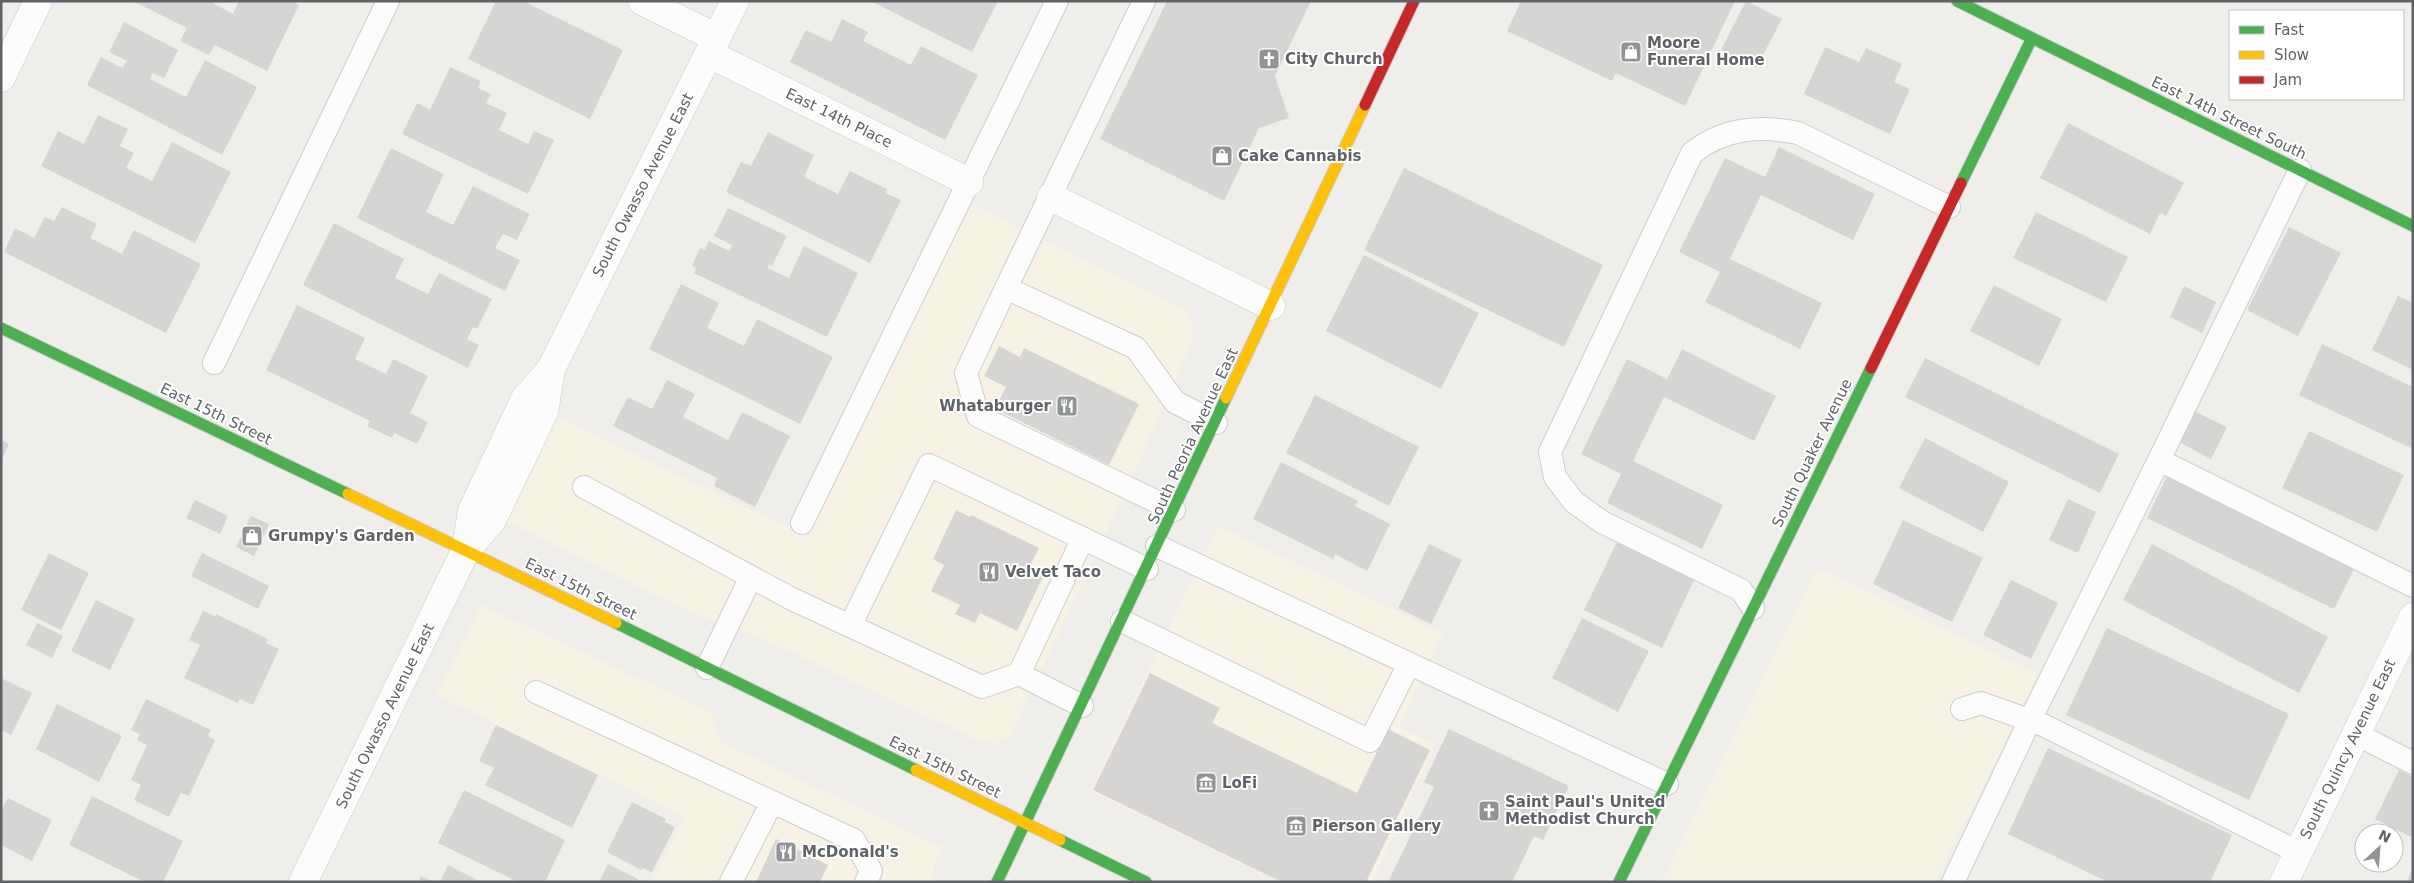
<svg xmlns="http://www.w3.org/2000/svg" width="2414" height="883" font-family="'DejaVu Sans',sans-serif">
<rect width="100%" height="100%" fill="#efeeea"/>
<path fill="#f7f3e4" d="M970,204L1186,311L1192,320L1193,335L1188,351L1122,500L1010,735L996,744L978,741L761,638L682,608L501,519L553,415L808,537Z
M1218,526L1443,633L1399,727L1435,745L1372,882H1280L1090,791Z
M1818,568L2038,674L1936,882H1662Z
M482,605L710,712L721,742L941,847L930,882H652L684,816L436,695Z"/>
<path fill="#d6d5d3" d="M133,1H209L233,14L239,1H291L299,5L267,71L215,45L209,55L180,41L187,28Z
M496,1H523L623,50L590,119L468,59Z
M871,1H998L972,52Z
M1167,1H1311L1275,76L1289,118L1259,128L1224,201L1100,139Z
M1521,1H1735L1685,106L1616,73L1612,81L1507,31Z
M1746,1L1782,19L1756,68L1721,50Z
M842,19L868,32L863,41L911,65L921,46L978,75L945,140L790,62L806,30L831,42Z
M124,22L178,50L164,78L153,73L150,79L186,97L205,60L257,87L222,155L87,85L101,57L122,68L127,61L109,52Z
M1825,47L1859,62L1866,48L1902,64L1894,82L1910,89L1890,134L1804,94Z
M450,67L481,81L478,88L491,94L486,103L507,113L499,130L528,144L534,131L554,140L528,194L402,134L417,103L430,110Z
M98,115L128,129L120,146L134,153L126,168L152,181L172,142L231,172L195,243L41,166L58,131L84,144Z
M2068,123L2184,183L2166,216L2160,213L2150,234L2040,178Z
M768,132L814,155L804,177L838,194L850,171L887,189L886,193L901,200L870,263L726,192L741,162L751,166Z
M1779,147L1875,194L1853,240L1761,195L1730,259L1822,303L1800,349L1705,302L1720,272L1679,252L1725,158L1765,177Z
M391,148L444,174L426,212L453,225L473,186L530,214L517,240L503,234L495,248L520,260L505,291L357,218Z
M1404,168L1603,265L1564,347L1364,250Z
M62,207L97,224L90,238L122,254L134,230L201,264L166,333L4,252L15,228L34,238L45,217L54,221Z
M728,208L787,236L772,266L769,264L767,268L789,278L804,246L858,273L827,337L694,273L696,268L692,265L700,248L705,250L709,241L729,251L732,245L714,236Z
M2036,212L2128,257L2106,302L2013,258Z
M334,223L404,259L395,278L428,294L439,273L492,299L477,329L473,327L467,339L479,345L468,368L303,285Z
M2289,227L2341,253L2298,336L2247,310Z
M1364,255L1479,313L1441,389L1326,331Z
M681,284L719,303L707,328L744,346L757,319L833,357L800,424L649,349Z
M1994,285L2062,319L2039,366L1970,331Z
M2184,286L2216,302L2202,333L2170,317Z
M2398,296L2413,303V370L2372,350Z
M297,305L365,338L355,359L386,374L393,359L428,376L410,413L428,422L417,444L394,433L392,438L367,426L370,421L266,370Z
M2322,344L2413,387V449L2299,395Z
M999,346L1020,357L1024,348L1139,404L1109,465L995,409L1006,387L984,376Z
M1682,349L1776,396L1754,441L1664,397L1633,461L1723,505L1702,549L1607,503L1621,474L1581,454L1627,359L1667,379Z
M1925,358L2119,454L2100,493L1905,397Z
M667,380L695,394L683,417L728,440L742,412L790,436L755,507L714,486L717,478L613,426L628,397L652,409Z
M1315,395L1419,447L1389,506L1286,453Z
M2194,411L2227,427L2211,459L2179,442Z
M2309,431L2404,475L2377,532L2282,488Z
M1925,438L2009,482L1983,532L1899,488Z
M1,440L9,444L1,461Z
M1281,462L1358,501L1355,506L1390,524L1367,571L1335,554L1333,559L1253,519Z
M2167,476L2355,567L2334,609L2147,518Z
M2068,499L2096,512L2078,553L2049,540Z
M195,500L228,516L220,534L186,518Z
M956,510L970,517L971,515L1039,548L1029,568L1044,575L1017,631L980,613L975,623L955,614L960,605L931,591L944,565L933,559Z
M251,516L269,524L254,556L236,547Z
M1903,520L1983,558L1952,622L1873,584Z
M1617,542L1694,580L1662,648L1584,610Z
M1429,544L1462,560L1431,624L1398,608Z
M2152,544L2328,637L2299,693L2123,600Z
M49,553L89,573L61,630L21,610Z
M202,553L269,586L258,609L191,576Z
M2011,580L2058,603L2031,659L1983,635Z
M96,600L135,619L110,670L71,651Z
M203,611L215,616L216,614L268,639L266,643L279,649L253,705L240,699L238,703L184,678L200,645L189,640Z
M1582,618L1649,651L1618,712L1552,678Z
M37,623L63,636L52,658L26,645Z
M2107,628L2289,714L2249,800L2066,715Z
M1150,673L1220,708L1212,723L1357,793L1388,729L1430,750L1366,882H1282L1093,790Z
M1,678L32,693L11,735L1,730Z
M146,699L211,730L208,736L215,740L189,796L181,793L169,817L134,800L141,785L131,780L147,745L137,740L140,734L131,730Z
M57,704L122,736L99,782L36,749Z
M496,725L598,775L572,828L485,785L494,768L479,761Z
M1449,729L1569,786L1543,840L1534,836L1512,882H1388L1434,787L1424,782Z
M2048,748L2232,835L2210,882H2108L2008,834Z
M2399,770L2413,777V838L2375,819Z
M464,790L565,840L545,882H518L438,843Z
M92,796L183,841L163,882H145L69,845Z
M8,798L52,820L32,861L1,845V811Z
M632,802L666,819L665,822L675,827L652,872L642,868L641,870L607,852Z
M776,839L828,865L820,882H756Z
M608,864L638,879L637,882H599Z
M448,865L481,882H440Z
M2413,869V882H2406Z
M421,876L434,882H418Z"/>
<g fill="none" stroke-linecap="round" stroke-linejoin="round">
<g stroke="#cbcccc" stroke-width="24">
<path id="lane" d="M1006,288L1144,1
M214,363L388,1
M2159,460L2300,170
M584,487L792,599L982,687L1019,674L1082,706
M1174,510L978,416L966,373L1006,288L1136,348L1175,402L1216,423
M802,523L1057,1
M1157,546L1667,784
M1753,608L1741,590L1602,522L1574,502L1555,477L1550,452L1692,153C1724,128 1759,125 1798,133L1949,207
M1122,621L1370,741L1409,664
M850,626L929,465L1147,569
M707,668L751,577
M1019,674L1083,538
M536,692L854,840L871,871L866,882
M1962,709L1981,703L2043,725L2298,852
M2356,734L2413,763
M731,882L772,802
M1953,882L2030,720L2159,460L2413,586"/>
</g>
<g stroke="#cbcccc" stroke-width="29">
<path id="street" d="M642,1L717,38
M709,54L969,182
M1,78L38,1
M1051,197L1271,306
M466,550L472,511L525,399L551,369L735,1
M303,882L466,550L492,520L544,412L551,369
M2284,882L2413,617"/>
</g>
<g stroke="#cacacb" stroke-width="13">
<path id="fast" d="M1957,1L2413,226
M1961,183L2032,38
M1,328L348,494
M616,623L916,770
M1060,840L1146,882
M997,882L1226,398
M1619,882L1871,368"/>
</g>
<g stroke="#cacacb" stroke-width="13">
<path id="slow" d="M1226,398L1365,105
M348,494L616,623
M916,770L1060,840"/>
</g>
<g stroke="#cacacb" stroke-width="13">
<path id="jam" d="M1365,105L1414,1
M1871,368L1961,183"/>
</g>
<use href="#lane" stroke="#fdfcfc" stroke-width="22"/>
<use href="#street" stroke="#fdfcfc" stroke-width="28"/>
<use href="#fast" stroke="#4caf50" stroke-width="11"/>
<use href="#slow" stroke="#ffc107" stroke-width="11"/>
<use href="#jam" stroke="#c62828" stroke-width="11"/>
</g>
<defs>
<g id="shop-square" transform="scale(1.125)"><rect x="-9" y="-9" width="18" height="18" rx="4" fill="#919496" stroke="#fff"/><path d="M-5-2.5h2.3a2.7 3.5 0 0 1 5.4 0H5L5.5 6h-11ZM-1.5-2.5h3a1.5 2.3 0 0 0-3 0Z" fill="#fff"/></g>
<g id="church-square" transform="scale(1.125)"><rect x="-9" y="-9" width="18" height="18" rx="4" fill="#919496" stroke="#fff"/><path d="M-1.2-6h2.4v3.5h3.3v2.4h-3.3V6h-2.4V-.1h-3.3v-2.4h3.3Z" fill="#fff"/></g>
<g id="restaurant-square" transform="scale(1.125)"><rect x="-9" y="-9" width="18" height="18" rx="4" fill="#919496" stroke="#fff"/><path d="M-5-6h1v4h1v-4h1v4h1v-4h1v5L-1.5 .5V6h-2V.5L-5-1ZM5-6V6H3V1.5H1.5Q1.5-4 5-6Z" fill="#fff"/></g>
<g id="museum-square" transform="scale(1.125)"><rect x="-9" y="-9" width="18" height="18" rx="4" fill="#919496" stroke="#fff"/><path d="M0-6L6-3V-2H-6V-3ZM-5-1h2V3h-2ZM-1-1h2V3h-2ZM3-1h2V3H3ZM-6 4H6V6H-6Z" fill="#fff"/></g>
</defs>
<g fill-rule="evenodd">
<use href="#shop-square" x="1631" y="52"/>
<use href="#church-square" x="1269" y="59"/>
<use href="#shop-square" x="1222" y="156"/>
<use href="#restaurant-square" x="1067" y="406"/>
<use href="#shop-square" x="252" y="536"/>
<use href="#restaurant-square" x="989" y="572"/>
<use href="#museum-square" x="1206" y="783"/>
<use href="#church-square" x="1489" y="811"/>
<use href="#museum-square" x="1296" y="826"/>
<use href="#restaurant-square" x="786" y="852"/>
</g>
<g text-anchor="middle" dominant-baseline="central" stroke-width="4" stroke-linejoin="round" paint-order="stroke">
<g font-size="15" font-weight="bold" fill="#5f6368" stroke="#fff" text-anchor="start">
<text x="1647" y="43">Moore<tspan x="1647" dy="17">Funeral Home</tspan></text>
<text x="1285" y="59">City Church</text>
<text x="1238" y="156">Cake Cannabis</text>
<text x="1051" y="406" text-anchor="end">Whataburger</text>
<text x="268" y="536">Grumpy's Garden</text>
<text x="1005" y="572">Velvet Taco</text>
<text x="1222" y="783">LoFi</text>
<text x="1505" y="802">Saint Paul's United<tspan x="1505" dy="17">Methodist Church</tspan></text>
<text x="1312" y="826">Pierson Gallery</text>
<text x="802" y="852">McDonald's</text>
</g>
<g font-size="15" fill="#5f6368" stroke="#fff">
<text transform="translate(839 118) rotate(26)">East 14th Place</text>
<text transform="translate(2229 118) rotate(26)">East 14th Street South</text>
<text transform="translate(643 185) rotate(-63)">South Owasso Avenue East</text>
<text transform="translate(216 414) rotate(26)">East 15th Street</text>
<text transform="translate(1193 436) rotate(-65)">South Peoria Avenue East</text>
<text transform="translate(1812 453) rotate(-64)">South Quaker Avenue</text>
<text transform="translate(581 589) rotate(26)">East 15th Street</text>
<text transform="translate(385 716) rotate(-64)">South Owasso Avenue East</text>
<text transform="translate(2348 749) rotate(-64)">South Quincy Avenue East</text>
<text transform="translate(945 767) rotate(26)">East 15th Street</text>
</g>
</g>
<rect width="2414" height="883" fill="none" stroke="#5f6368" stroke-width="5"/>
<rect x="2229" y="10" width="175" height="90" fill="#ffffff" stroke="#bfc1c3"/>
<rect x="2239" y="26" width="25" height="8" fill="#4caf50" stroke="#bfc1c3"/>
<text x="2274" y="35" font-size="15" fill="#5f6368">Fast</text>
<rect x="2239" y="51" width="25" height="8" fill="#ffc107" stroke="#bfc1c3"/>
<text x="2274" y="60" font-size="15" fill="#5f6368">Slow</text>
<rect x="2239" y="76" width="25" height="8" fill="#c62828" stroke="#bfc1c3"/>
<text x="2274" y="85" font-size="15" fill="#5f6368">Jam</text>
<g transform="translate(2379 848) rotate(26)"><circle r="24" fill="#ffffff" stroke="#bfc1c3"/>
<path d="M0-4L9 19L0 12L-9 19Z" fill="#919496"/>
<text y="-8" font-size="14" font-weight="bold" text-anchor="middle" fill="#5f6368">N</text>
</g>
</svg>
